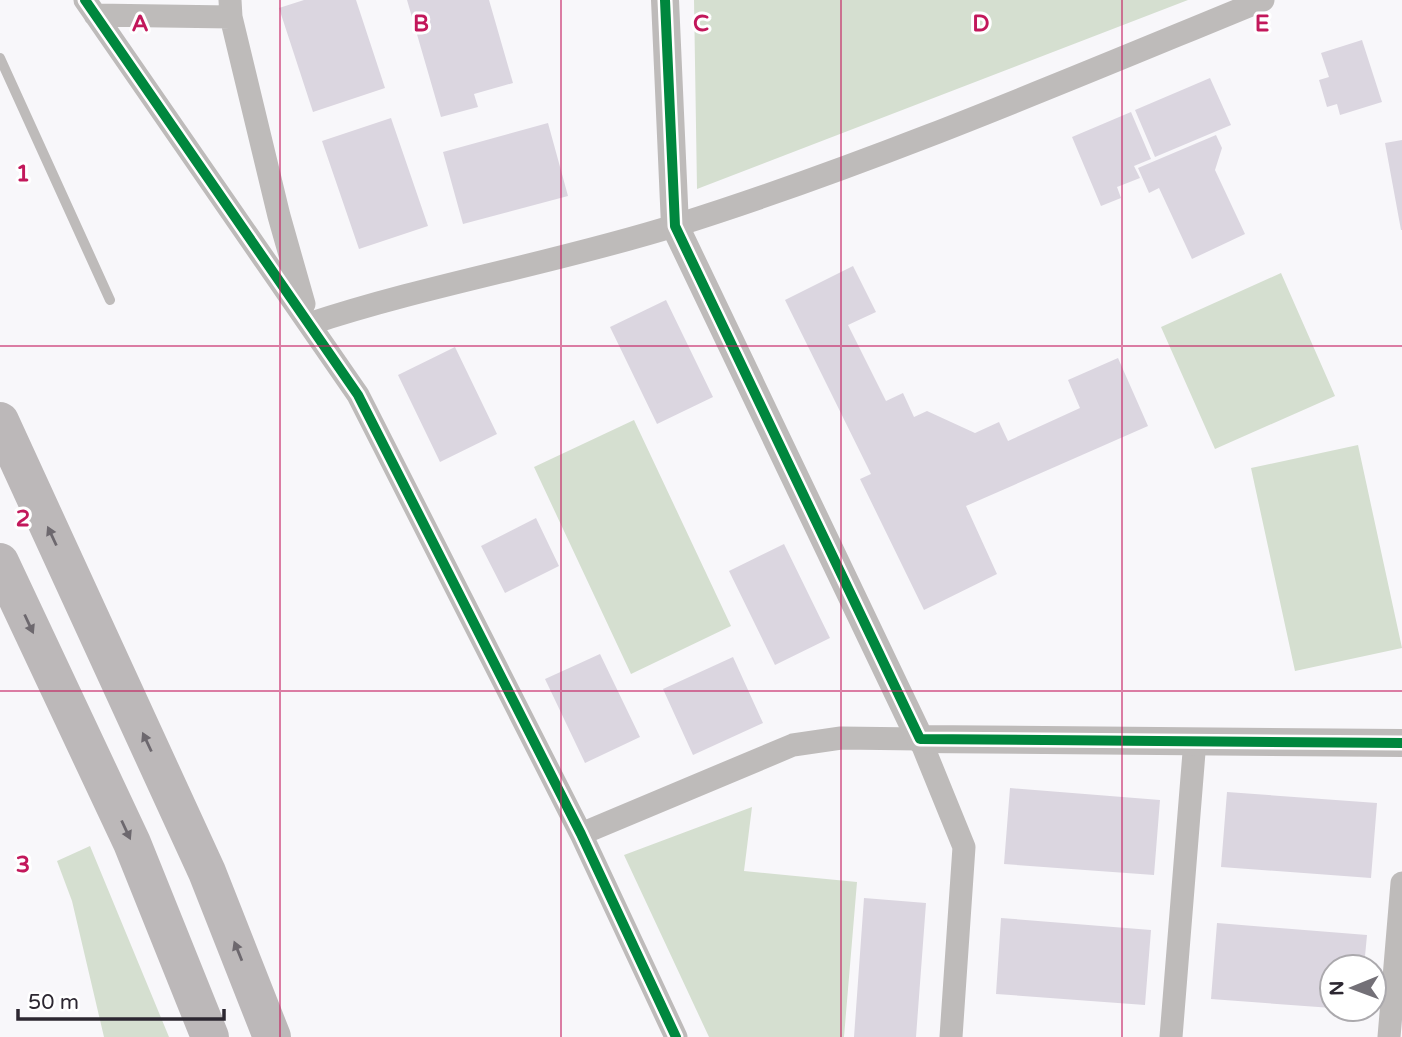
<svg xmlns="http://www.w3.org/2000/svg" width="1402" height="1037" font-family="'Varela Round',sans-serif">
<rect width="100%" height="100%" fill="#f8f7fa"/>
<path fill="#d5dfd0" d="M694,0H1188L697,189Z
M1281,273L1335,396L1215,449L1161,327Z
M634,420L731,626L631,674L534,467Z
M1358,445L1402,648L1295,671L1251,468Z
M752,807L744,871L857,882L844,1037H709L624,855Z
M90,846L169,1037H104L72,901L57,861Z"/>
<path fill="#dbd6e0" d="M304,0H356L385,88L313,112L279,8Z
M407,0H489L513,83L474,94L478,107L441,117Z
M1362,40L1382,102L1340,115L1337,104L1327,107L1319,80L1329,77L1321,53Z
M1210,78L1231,125L1155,157L1135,110Z
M1131,112L1151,159L1134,166L1140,178L1117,187L1121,198L1101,206L1072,137Z
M391,118L428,226L359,249L322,141Z
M548,123L568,196L463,224L443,152Z
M1216,135L1222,148L1215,170L1245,234L1192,259L1159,188L1149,193L1138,168Z
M1402,140V230H1401L1385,143Z
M853,266L876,312L848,325L886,401L903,393L914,417L927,411L975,433L999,422L1008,441L1080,408L1068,380L1118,358L1148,426L966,506L997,574L924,610L860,479L871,474L785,300Z
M666,300L713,397L657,424L610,327Z
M455,347L497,434L440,462L398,375Z
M536,518L559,566L505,593L481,546Z
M784,544L830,638L775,665L729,571Z
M600,654L640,737L585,763L545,679Z
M733,657L763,723L693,755L663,689Z
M1010,788L1160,800L1154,875L1004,864Z
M1227,792L1377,803L1371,878L1221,867Z
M864,898L926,903L916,1037H854Z
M1001,918L1151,930L1145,1005L996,994Z
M1217,923L1367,935L1364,967H1332V1008L1211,999Z"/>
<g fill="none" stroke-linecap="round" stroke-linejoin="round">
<path stroke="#bebbba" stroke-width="10" d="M0,58L110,300"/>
<path stroke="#bebbba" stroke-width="23" d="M85,0L358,395L581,834L676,1037
M230,0L231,17L279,216L304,304
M95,15L231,17
M309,324C430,284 556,263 677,225C877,162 1070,79 1263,0
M581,834L793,745L841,738L920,739L964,847L951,1037
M1171,1037L1195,740
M1389,1037L1402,883"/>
<path stroke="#bebbba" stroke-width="28" d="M665,0L675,226L920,739L1402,743"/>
<path stroke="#bcb8b9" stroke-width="38" d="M0,421L207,872L272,1037
M0,562L132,843L210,1037"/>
<g stroke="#fff" stroke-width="15">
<path id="cycleway" d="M85,0L358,395L581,834L676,1037
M665,0L675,226L920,739L1402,743"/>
</g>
<use href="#cycleway" stroke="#00873e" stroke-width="10"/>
</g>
<defs><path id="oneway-solid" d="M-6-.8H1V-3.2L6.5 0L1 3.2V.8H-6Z" transform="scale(1.75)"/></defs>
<g fill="#6d686e">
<use href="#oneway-solid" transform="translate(52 536) rotate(-115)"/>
<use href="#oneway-solid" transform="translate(29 624) rotate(65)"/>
<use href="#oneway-solid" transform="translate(147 742) rotate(-115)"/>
<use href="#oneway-solid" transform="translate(126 830) rotate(65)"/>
<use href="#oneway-solid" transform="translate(238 951) rotate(-112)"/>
</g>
<path fill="none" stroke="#c2185b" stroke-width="2" stroke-opacity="0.55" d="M280,0V1037M561,0V1037M841,0V1037M1122,0V1037M0,346H1402M0,691H1402"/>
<g font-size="23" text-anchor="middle" font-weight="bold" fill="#c2185b" stroke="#fff" stroke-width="6" stroke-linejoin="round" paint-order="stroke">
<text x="140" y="31">A</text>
<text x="421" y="31">B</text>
<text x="701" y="31">C</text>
<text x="981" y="31">D</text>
<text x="1262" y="31">E</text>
<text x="23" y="181">1</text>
<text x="23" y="526">2</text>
<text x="23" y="872">3</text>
</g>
<g transform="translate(1353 988) rotate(269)"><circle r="33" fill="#ffffff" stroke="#aba9ad" stroke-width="2"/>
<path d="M0-5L12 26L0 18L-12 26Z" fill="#737077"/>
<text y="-10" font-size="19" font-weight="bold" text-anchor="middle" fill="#2c2731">N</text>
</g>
<path d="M18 1009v10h206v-10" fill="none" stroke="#2c2731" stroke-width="3.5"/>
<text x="28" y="1009" font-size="21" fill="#2c2731" stroke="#ffffff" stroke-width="5" paint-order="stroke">50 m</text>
</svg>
